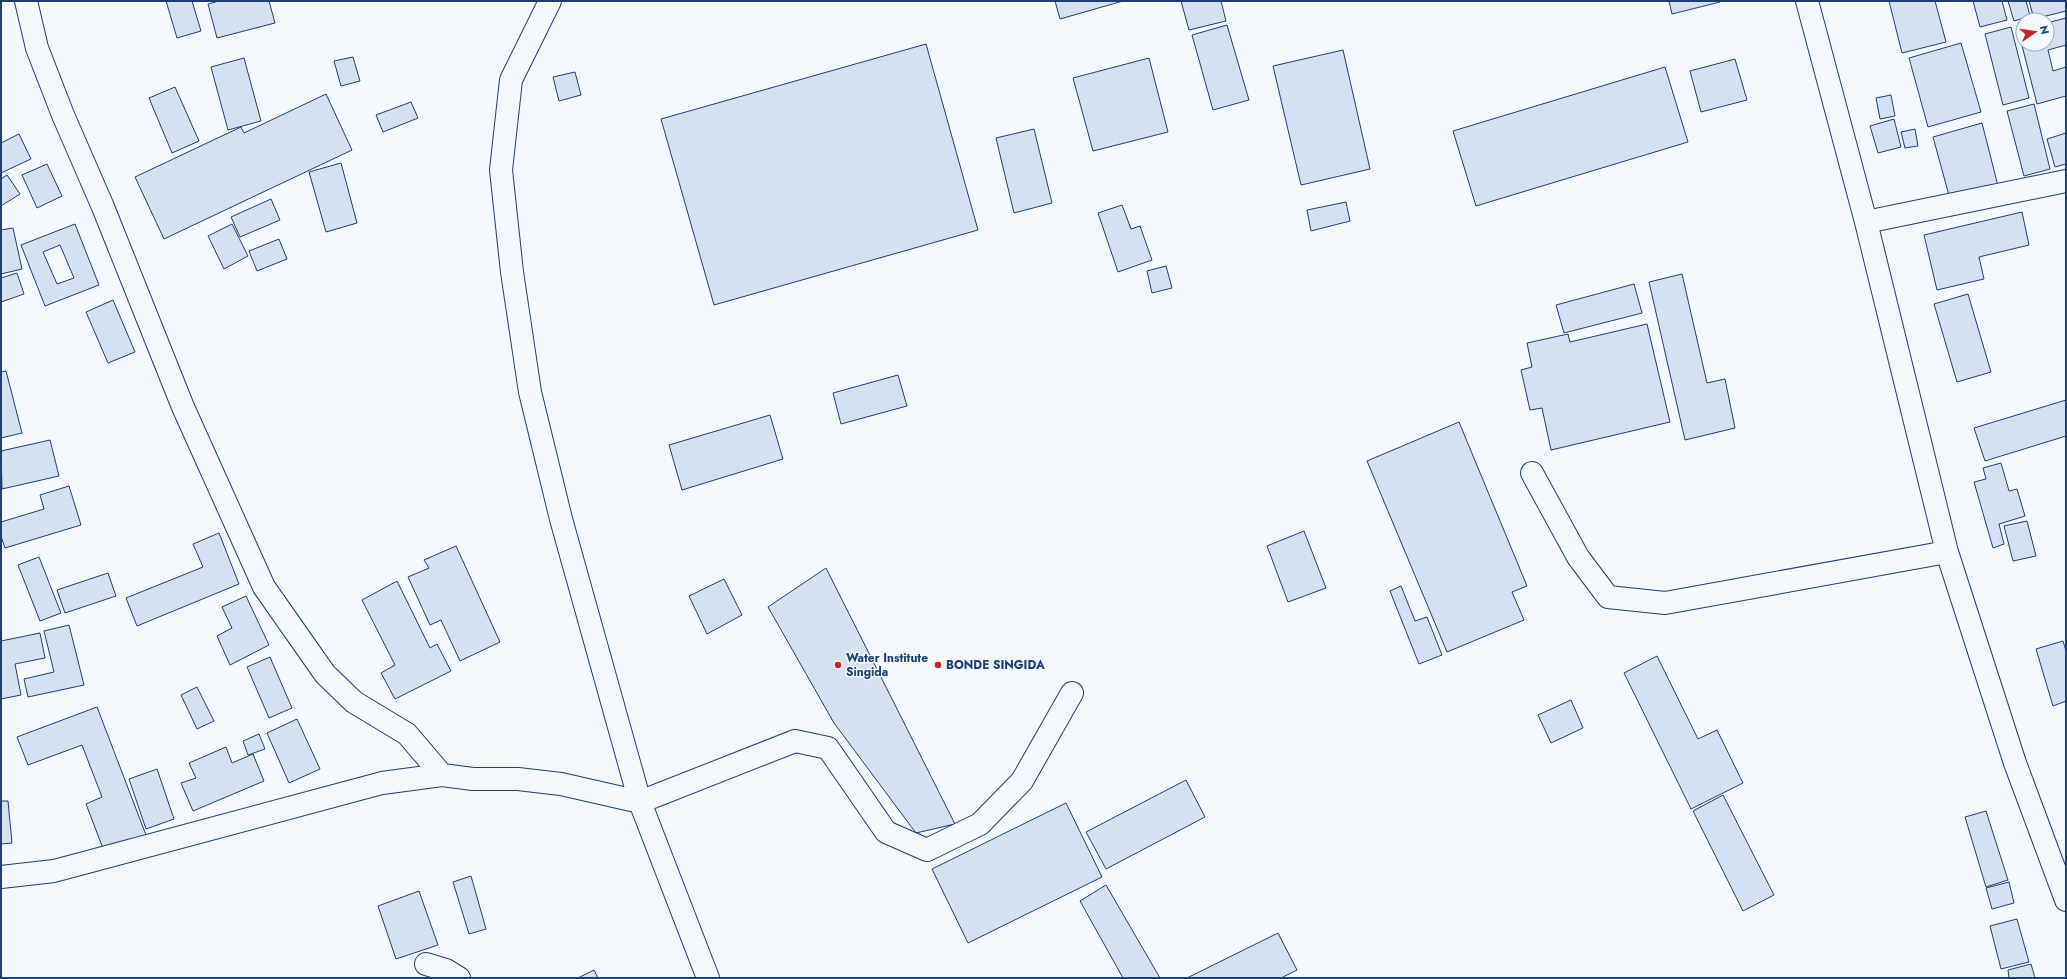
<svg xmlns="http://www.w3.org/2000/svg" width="2067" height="979" font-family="Jost,sans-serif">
<rect width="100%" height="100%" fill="#f4f7fb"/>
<path fill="#d5e0f0" stroke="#1d3f73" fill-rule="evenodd" d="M166,1H192L201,31L177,38Z
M219,1H269L275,23L217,38L208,4Z
M1055,1H1123L1060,19Z
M1181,1H1221L1226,21L1189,30Z
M1669,1H1720V2L1672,14Z
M1889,1H1935L1946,42L1902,53Z
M1973,1H2002L2007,20L1980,27Z
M2008,1H2026L2030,16L2014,21Z
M2029,1H2066V11L2034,19Z
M2066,18V45L2048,50L2053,71L2066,67V96L2037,104L2018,30L2023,29V44H2047V23Z
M1227,25L1249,100L1213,110L1192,35Z
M2011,27L2029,98L2003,105L1985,34Z
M1961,43L1981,112L1928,127L1909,58Z
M926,44L978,230L714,305L661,119Z
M1343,50L1370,169L1301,185L1273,66Z
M353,57L360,81L341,86L334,61Z
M244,58L261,121L228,130L211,67Z
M1149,58L1168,132L1093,151L1073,78Z
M1735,59L1747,100L1701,112L1690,71Z
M1665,67L1688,142L1476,206L1453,131Z
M575,72L581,95L559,101L553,77Z
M175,87L199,141L172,153L149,98Z
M326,94L352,150L164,239L135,177L241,127L244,133Z
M1891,95L1895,116L1880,119L1876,98Z
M411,102L418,118L383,132L376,115Z
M2034,104L2050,169L2024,176L2007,111Z
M1894,119L1901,147L1878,153L1870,126Z
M1982,123L1998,186L1950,199L1933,137Z
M1034,129L1052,203L1014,213L996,138Z
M1915,129L1918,146L1905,148L1901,132Z
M2066,133V164L2055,167L2047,139Z
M19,134L31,159L1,173V143Z
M341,163L357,223L326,232L309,172Z
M47,164L62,196L37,208L22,175Z
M7,175L20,194L1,206V179Z
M271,199L280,220L240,237L231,217Z
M1346,202L1350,221L1311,231L1307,210Z
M1122,205L1131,229L1140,226L1152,260L1118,272L1098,213Z
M2022,212L2029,245L1979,257L1984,279L1937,290L1924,235Z
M75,224L99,285L45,306L21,245ZM60,245L74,278L57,284L43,252Z
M232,224L248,256L224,269L208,236Z
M13,228L22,269L1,274V230Z
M279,239L287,259L257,271L249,251Z
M1166,266L1172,288L1152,293L1147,271Z
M17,273L24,294L1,302V278Z
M1682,274L1707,383L1725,379L1735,428L1685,440L1649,282Z
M1634,284L1642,313L1564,333L1556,305Z
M1968,294L1991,372L1957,382L1934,304Z
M113,300L135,352L108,363L86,312Z
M1647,324L1670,422L1551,450L1542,408L1530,410L1521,370L1532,367L1527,343L1568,334L1570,342Z
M6,371L22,433L1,438V372Z
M898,375L907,406L841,424L833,393Z
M2066,400V436L1985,461L1974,428Z
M770,415L783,459L682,490L669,445Z
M1459,422L1527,586L1512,592L1524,620L1447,652L1367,461Z
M50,440L59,476L2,489L1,451Z
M2001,463L2009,491L2017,489L2025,516L1999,524L2004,544L1993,548L1974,482L1986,479L1983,468Z
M69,486L81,525L5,548L1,536V522L44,509L40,495Z
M2027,521L2036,556L2013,561L2004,526Z
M1304,531L1326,588L1288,602L1267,546Z
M219,533L239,584L137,626L126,598L203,567L193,544Z
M456,546L500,642L460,661L441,620L430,625L408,577L429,568L424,560Z
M39,557L61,613L40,621L18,565Z
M826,568L955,824L916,833L834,723L768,607Z
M108,573L116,596L65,613L57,590Z
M724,579L742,615L707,634L689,596Z
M397,581L430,648L437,644L451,671L395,699L381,673L395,665L362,600Z
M1401,586L1415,621L1427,617L1442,655L1419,664L1390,591Z
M246,596L269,645L230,665L217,636L232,628L222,607Z
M69,625L84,685L28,697L24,679L54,672L44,631Z
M40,633L45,658L15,664L21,695L1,699V641Z
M2063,641L2066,651V701L2053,706L2036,649Z
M1657,656L1698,739L1717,730L1743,783L1691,809L1624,673Z
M270,657L292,708L269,718L247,667Z
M197,687L214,721L197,729L181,695Z
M1571,700L1583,728L1551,743L1538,715Z
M97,707L146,835L104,851L86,804L102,797L82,745L28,765L17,737Z
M297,719L320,769L289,783L267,733Z
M259,734L265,749L248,755L243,741Z
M226,747L232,763L253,754L264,781L193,811L181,783L196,778L189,763Z
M157,769L174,819L146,829L129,779Z
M1186,780L1205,817L1106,869L1086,832Z
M1723,795L1774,895L1743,911L1693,811Z
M1,801H8L12,843L1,844Z
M1066,803L1102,877L968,943L932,869Z
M1986,811L2008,880L1986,887L1965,817Z
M471,876L486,929L469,934L453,882Z
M2009,882L2014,903L1992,909L1986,888Z
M1106,885L1160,978H1123L1080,901Z
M419,891L438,945L396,959L378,906Z
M2017,919L2029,962L2001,969L1990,926Z
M1278,933L1297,970L1281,978H1187Z
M2031,964L2035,978H2009L2008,970Z
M594,970L598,978H578Z"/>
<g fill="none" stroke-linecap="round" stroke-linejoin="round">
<g stroke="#1d3f73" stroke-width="24">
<path id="minor" d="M26,1L37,48L63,115L103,207L183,407L264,587L325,674L354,702L407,734L442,775
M550,1L511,80L501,170L512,272L530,392L561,519L640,802L708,978
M1807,1L1866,222L1947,552L2015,763L2066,900
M1866,222L2066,181
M1532,473L1578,557L1608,597L1665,603L1947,552
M1,877L54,871L382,783L442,775L473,779H518L561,784L640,802L795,741L828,748L886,832L927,850L980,824L1022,781L1072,693
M426,964L446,970L459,978"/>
</g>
<use href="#minor" stroke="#f4f7fb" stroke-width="22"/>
</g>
<g fill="#c62828" stroke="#f4f7fb" stroke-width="1.5">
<circle cx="838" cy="665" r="4"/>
<circle cx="938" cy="665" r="4"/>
</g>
<g text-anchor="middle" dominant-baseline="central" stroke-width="3" stroke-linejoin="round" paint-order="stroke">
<g font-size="12" font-weight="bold" fill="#1d3f73" stroke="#f4f7fb" text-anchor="start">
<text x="846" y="658">Water Institute<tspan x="846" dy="14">Singida</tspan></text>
<text x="946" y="665">BONDE SINGIDA</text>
</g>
</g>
<rect width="2067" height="979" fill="none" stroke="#1d3f73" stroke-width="4"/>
<g transform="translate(2035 32) rotate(77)"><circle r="19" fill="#f4f7fb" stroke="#9eadc5"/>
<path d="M0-3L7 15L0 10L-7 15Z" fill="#c62828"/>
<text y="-6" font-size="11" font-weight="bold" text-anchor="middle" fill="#1d3f73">N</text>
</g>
</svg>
